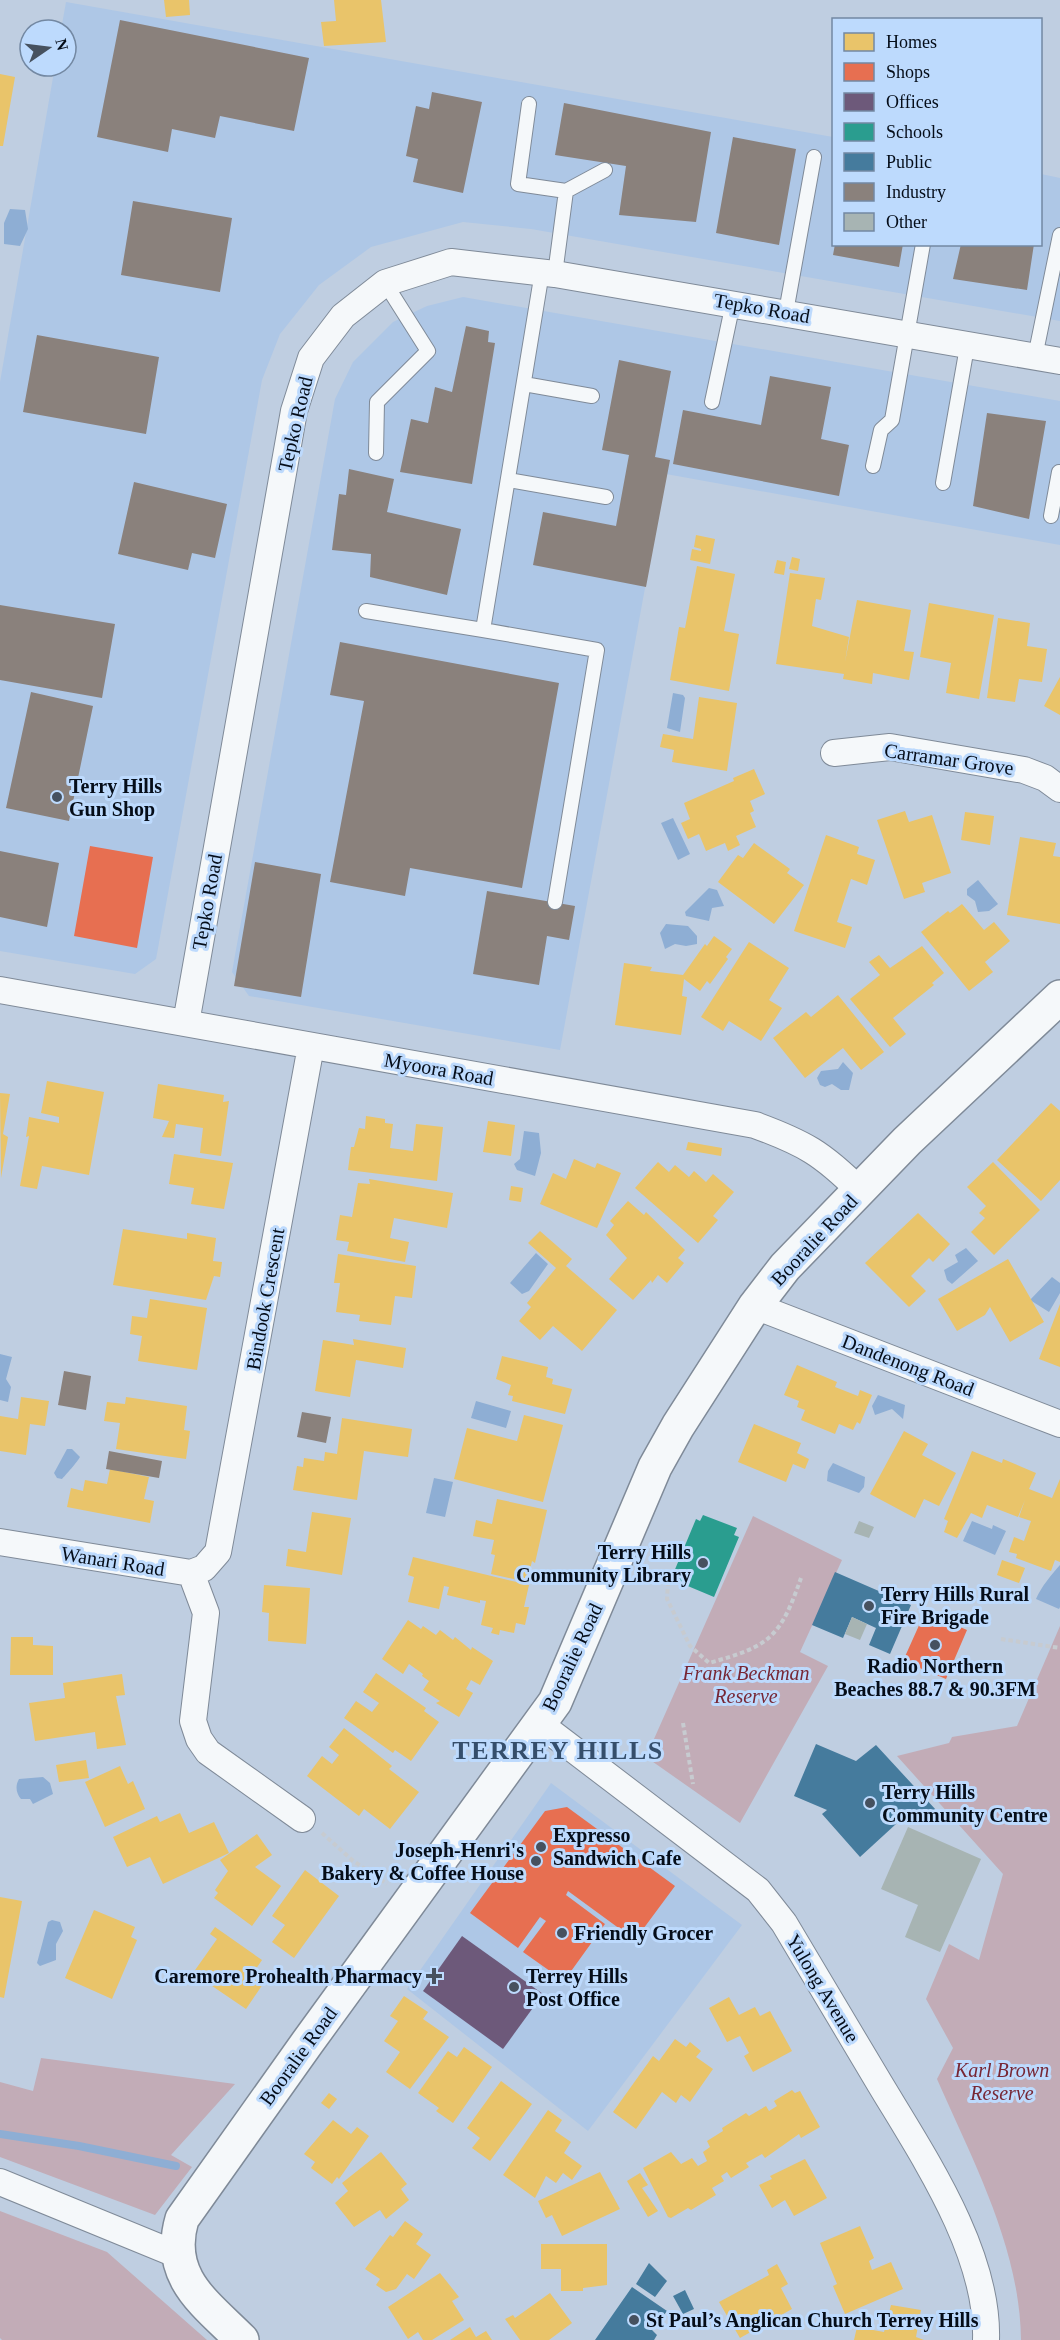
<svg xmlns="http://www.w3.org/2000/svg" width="1060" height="2340" font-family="'Times New Roman',serif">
<rect width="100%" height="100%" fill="#bfcee1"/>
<path fill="#aec7e6" d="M66,2L833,137L834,244H1040L1041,174L1060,178V321L531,229L463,222L371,247L319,285L280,334L262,380L156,959L135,974L0,951V382L55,66H66V30H61Z
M463,297L1060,401V545L666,474L560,1050L249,996L232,972L335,399L353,362L393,322L427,306Z
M551,1783L742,1925L588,2131L407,1989Z"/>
<path fill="#c2acb7" d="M753,1516L842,1560L800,1652L828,1666L740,1823L646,1757Z
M1060,1626V2340H1021C1020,2248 973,2161 937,2079L953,2048L926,1999L949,1944L979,1960L1003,1874L897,1756L949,1743L952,1737L1017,1726Z
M41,2058L235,2084L171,2155L192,2167L155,2215L0,2157V2082L33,2091Z
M0,2211L107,2252L207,2340H2L0,2338Z"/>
<path fill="#8eaed4" d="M10,209L25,210L28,229L20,246L4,244V223Z
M673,693L683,695L685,698L680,732L667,728Z
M673,818L690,854L678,860L661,823Z
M978,880L998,904L989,911L978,912L975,901L967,895V889Z
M709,888L717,890L724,906L712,908L709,921L686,916L685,912Z
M666,924L688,926L697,936V944L686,946L675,944L665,949L660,933Z
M843,1062L853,1073L849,1090H841L832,1084L825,1087L820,1085L817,1078L821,1071L838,1069Z
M524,1131L539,1133L541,1153L535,1176L517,1170L514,1164L520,1159Z
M966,1248L978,1261L952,1284L947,1280L944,1270L958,1262L955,1255Z
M536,1253L548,1264L529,1291L522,1294L510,1283Z
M1052,1277L1060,1283V1293L1049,1312L1030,1300Z
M0,1354L12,1357L6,1379L11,1387L8,1402L0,1400Z
M878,1395L905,1405L903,1419L892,1409L875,1415L872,1406Z
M476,1401L511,1411L506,1428L471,1418Z
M67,1449H72L80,1457C78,1461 65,1476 62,1479L57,1478L54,1473Z
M833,1463L865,1477L864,1487L859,1493L827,1481L828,1471Z
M434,1478L453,1482L445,1517L426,1513Z
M972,1521L992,1529L993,1525L1006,1531L995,1555L963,1541Z
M1060,1565V1607L1059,1609L1036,1599C1041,1587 1052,1574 1060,1565Z
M43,1777L50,1783L53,1794L33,1804L30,1799H21C16,1793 15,1786 19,1779Z
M52,1920L60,1922L63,1931L56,1944V1960L40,1966L37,1963L48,1922Z"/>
<path fill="#e9c46a" d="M164,0H189L190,15L166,17Z
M334,0H381L386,42L324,46L321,22L336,21Z
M0,74L15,77L3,146H0Z
M696,535L715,539L710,564L690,560L692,549L701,551V549L694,547Z
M792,557L800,559L798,571L789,569Z
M777,560L786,562L784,575L774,573Z
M697,566L735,574L724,631L739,634L729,691L670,680L679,627L685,628Z
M790,573L825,578L821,600L816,599L812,626L849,637L845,662L857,600L911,610L904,651L914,652L909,680L873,673L872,684L843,679L844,674L776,664Z
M929,603L994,615L979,699L946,693L951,663L920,657Z
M998,618L1030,623L1027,646L1047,649L1042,682L1019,679L1015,702L987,698Z
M1060,677V715L1044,706Z
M699,697L737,703L727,771L672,762L674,750L660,747L663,734L693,739Z
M754,769L765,794L750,801L754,811L750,813L756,827L736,836L740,845L728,851L725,843L706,851L699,834L688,839L681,823L690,819L684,803L734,781L733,778Z
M905,811L909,822L932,815L951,873L922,883L925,892L904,899L877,820Z
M965,812L994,816L990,845L961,840Z
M826,835L859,847L857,854L875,860L867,885L851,879L837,922L852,927L845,948L794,931Z
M1020,837L1056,843L1053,856L1060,857V924L1007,915Z
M754,843L790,869L787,873L804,885L774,924L718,882L738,855L743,858Z
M962,904L984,930L994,922L1010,941L985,962L993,972L969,991L921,932L948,911L950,913Z
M714,936L732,949L726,957L728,959L710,984L707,981L700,991L684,979L682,996L687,997L681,1035L615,1025L624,963L652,967L650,971L683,975L705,944L707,946Z
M749,942L789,968L769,1000L782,1008L761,1041L729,1021L723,1031L701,1017Z
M922,946L944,973L932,983L934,985L893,1018L906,1034L890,1047L850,999L880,975L869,962L879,955L890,968Z
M838,995L884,1052L861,1070L843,1048L805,1078L773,1038L806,1012L811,1017Z
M47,1081L104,1092L89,1175L42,1166L37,1189L20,1186L29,1136L26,1137L29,1117L59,1123V1117L41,1113Z
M158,1084L224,1095L223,1102L229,1101L221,1156L200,1153L203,1128L176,1124L174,1138L162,1137L169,1121L153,1118Z
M0,1093L10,1094L3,1134L8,1137L1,1178Z
M1051,1103L1060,1111V1180L1041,1201L997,1160Z
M366,1116L385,1119V1123L393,1124L390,1148L413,1151L416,1124L443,1127L437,1181L348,1170L351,1147H354L359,1128L365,1129Z
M488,1121L515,1125L511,1156L483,1152Z
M688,1142L722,1148L721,1156L686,1150Z
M174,1154L233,1163L224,1209L191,1204L194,1188L169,1184Z
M574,1159L595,1168L597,1163L621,1173L597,1228L540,1204L553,1173L566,1179Z
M658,1162L669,1172L675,1165L689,1177L694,1171L706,1182L713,1174L734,1192L713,1216L718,1220L698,1243L635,1188Z
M993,1162L1040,1210L994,1255L971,1232L985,1218L979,1213L986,1206L967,1187Z
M369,1179L453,1193L447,1228L394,1218L390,1238L409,1242L405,1262L347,1251L349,1242L336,1240L340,1215L352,1217L358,1183L370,1184Z
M511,1186L523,1188L521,1202L509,1200Z
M628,1201L644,1215L646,1212L685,1250L678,1258L684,1263L667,1283L658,1275L652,1283L651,1280L633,1300L609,1279L627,1258L606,1235L614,1225L610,1221Z
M918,1213L950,1244L933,1262L929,1258L911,1276L926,1291L909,1307L865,1263Z
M123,1229L187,1239V1233L216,1238L213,1261L222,1262L220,1277L214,1276L206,1300L113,1285Z
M540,1231L572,1259L566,1266L617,1310L582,1351L553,1326L540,1340L519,1321L531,1307L527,1303L556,1268L528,1243Z
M338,1254L416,1266L412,1298L395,1296L391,1325L359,1321L360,1315L336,1312L340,1283H334Z
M1008,1259L1044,1322L1010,1342L990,1307L985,1315L957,1331L938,1299Z
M150,1299L207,1308L197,1370L138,1361L142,1336L130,1334L132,1316L147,1318Z
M1060,1304V1367L1039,1359Z
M353,1339L406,1348L403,1368L356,1360L350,1397L315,1391L323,1340L354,1345Z
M502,1356L548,1367L546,1377L553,1379L552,1384L572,1389L565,1414L512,1401L513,1396L508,1395L511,1385L496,1379Z
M797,1365L837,1382L835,1387L858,1396L860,1390L872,1395L860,1424L857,1422L853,1430L839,1424L835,1434L801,1420L805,1410L797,1407L799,1401L784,1395Z
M21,1397L49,1401L45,1426L30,1424L26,1455L0,1451V1416L18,1419Z
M126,1397L187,1406L184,1430L190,1431L186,1459L116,1449L120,1423L104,1421L107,1402L125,1404Z
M524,1415L563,1425L543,1502L454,1479L467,1428L517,1441Z
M342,1418L412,1429L408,1457L364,1451L357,1500L293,1490L297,1466L303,1467L304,1458L324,1461L325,1452L337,1454Z
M754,1424L801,1443L797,1453L809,1459L805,1469L793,1464L786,1482L738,1462Z
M904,1431L928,1444L922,1455L956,1473L939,1506L924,1499L915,1518L870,1494Z
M972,1451L1002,1463L1003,1459L1036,1473L1029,1489L1052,1498L1060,1479V1562L1055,1560L1051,1571L1016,1558L1017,1554L1009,1552L1014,1537L1024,1541L1031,1521L1019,1517L1025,1500L1018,1517L987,1505L982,1518L971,1513L957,1538L944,1532L948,1521L944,1519Z
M110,1469L149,1477L144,1499L154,1501L150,1523L67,1507L71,1488L83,1491L85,1480L107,1484Z
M497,1499L547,1510L535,1563L532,1561L527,1582L491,1574L495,1555L491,1554L494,1540L473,1536L476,1520L492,1524Z
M312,1512L351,1518L342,1575L286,1566L288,1549L306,1552Z
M413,1557L529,1585L524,1607H529L525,1625L516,1623L514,1633L500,1630L499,1635L491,1633L493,1628L481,1625L486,1601L480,1600V1603L447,1595L449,1587L444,1586L439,1609L408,1602L414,1577L408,1575Z
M1002,1560L1025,1568L1019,1583L997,1575Z
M264,1585L310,1588L306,1644L268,1641L269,1613L262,1612Z
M408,1620L421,1629L423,1626L436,1635L440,1630L453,1640L455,1637L471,1650L472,1647L493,1661L480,1685L471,1680L466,1689L473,1693L459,1717L436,1703L440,1701L423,1690L429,1681L422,1676L423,1674L409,1664L403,1674L382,1659Z
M11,1637H33V1645L53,1646V1675H10Z
M376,1673L426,1708L424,1711L439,1722L411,1761L395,1750L393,1753L344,1718L356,1701L372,1712L379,1703L363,1692Z
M122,1674L125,1695L116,1696L126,1745L97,1749L95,1732L35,1741L29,1703L65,1698L63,1683Z
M344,1728L392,1766L389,1769L419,1792L390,1829L364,1809L359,1816L307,1776L322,1756L332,1764L339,1755L329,1747Z
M86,1760L89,1778L59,1782L56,1765Z
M120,1766L128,1784L133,1781L145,1809L105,1827L85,1782Z
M180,1813L189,1833L214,1822L229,1853L163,1884L150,1857L127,1867L113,1837L157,1816L160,1822Z
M257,1834L272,1855L255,1867L281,1886L252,1926L214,1898L218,1893L215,1890L228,1871L220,1860Z
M305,1870L339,1896L294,1958L272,1942L285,1925L272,1916Z
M0,1897L22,1901L4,1998L0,1997Z
M94,1910L135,1927L131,1937L137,1940L112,1999L65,1978Z
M215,1927L262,1960L251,1976L263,1984L246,2009L193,1973L217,1939L210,1934Z
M404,1996L428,2012L423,2019L449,2037L410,2089L386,2072L400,2052L384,2041L398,2021L390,2016Z
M729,1997L739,2015L755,2007L760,2016L770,2011L792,2051L753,2072L744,2056L749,2053L740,2036L727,2042L709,2008Z
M675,2039L686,2047L690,2042L701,2051L696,2057L713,2069L690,2102L681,2095L676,2103L662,2092L636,2129L613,2112L653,2056L659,2061Z
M464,2047L492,2067L453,2123L436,2111L439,2108L418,2093L448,2051L457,2057Z
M501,2081L532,2104L490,2161L472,2148L480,2138L467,2128Z
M792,2090L795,2093L800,2091L820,2127L801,2138L799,2134L765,2158L762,2154L746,2163L749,2167L731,2178L727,2172L721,2176L724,2181L712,2188L716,2195L691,2210L688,2208L671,2218L668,2217L643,2168L671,2152L681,2164L692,2158L698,2166L707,2161L703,2152L710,2147L707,2141L723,2131L722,2128L746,2113L749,2116L766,2106L769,2111L777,2106L774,2101Z
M329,2093L337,2099L329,2109L321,2103Z
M548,2110L562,2120L555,2131L571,2142L564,2153L582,2166L572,2180L563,2173L556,2183L546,2176L535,2198L503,2175Z
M333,2120L351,2134L357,2127L369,2136L339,2179L337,2177L332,2184L311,2168L315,2162L304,2154Z
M381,2152L407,2184L401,2189L409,2200L386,2219L380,2210L354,2227L335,2203L348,2191L342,2183Z
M805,2159L827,2198L794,2216L785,2200L772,2208L759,2185L772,2179L770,2176Z
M600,2172L620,2209L562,2236L552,2215L546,2218L538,2201Z
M640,2173L648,2185L642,2188L658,2211L648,2217L627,2181Z
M405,2221L423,2234L416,2244L431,2255L414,2279L407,2274L396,2289L386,2292L376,2285L380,2279L365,2269L390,2235L393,2237Z
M860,2226L874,2258L869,2261L872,2270L891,2262L903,2289L845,2314L833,2286L837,2284L820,2243Z
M541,2244H607V2285L583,2288V2291H561V2269H541Z
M777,2264L788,2284L781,2288L792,2309L740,2338L719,2302L769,2275L767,2270Z
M440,2273L459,2297L452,2301L464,2320L432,2340H423L418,2332L408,2339L388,2307Z
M550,2293L572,2323L549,2340H520L505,2319L513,2315L515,2318Z
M891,2305L921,2310L916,2337L924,2340H854L857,2327L884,2332Z
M470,2327L476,2337L486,2331L492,2340H450Z"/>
<path fill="#e76f51" d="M90,846L153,857L137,948L74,936Z
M925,1612L967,1630L946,1679L903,1661Z
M567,1807L675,1886L635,1940L568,1891L566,1895L605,1924L564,1981L523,1952L546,1921L540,1917L518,1948L470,1913L545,1811Z"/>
<path fill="#6d597a" d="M462,1936L543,1994L503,2049L423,1991Z"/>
<path fill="#2a9d8f" d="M703,1515L737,1528L734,1535L739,1537L714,1597L671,1579L696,1519L700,1521Z"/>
<path fill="#457b9d" d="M835,1572L911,1605L890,1654L869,1645L876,1628L852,1617L843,1638L812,1625Z
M816,1744L856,1761L876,1745L936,1810L919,1824L908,1813L860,1857L822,1814L827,1810L794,1796Z
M649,2263L667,2281L655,2297L636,2284Z
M632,2287L667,2311L652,2330L657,2335L654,2340H595Z
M685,2290L694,2309L683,2314L673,2296Z"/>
<path fill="#8a817c" d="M120,20L309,58L294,131L220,116L215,138L172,129L168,152L97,137Z
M432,92L482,102L463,193L413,182L418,159L406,156L416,106L429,109Z
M564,103L711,132L696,222L619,215L626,166L555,155Z
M733,137L796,149L779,245L716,233Z
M133,201L232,218L220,292L121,275Z
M835,244H903L899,267L833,255Z
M961,244H1034L1027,290L953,279Z
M466,326L489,331L488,342L495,343L472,484L400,472L411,419L428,423L435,387L452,392Z
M37,335L159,357L146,434L23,412Z
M619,360L671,371L655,457L670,460L646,587L533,565L543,512L616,526L629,455L602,450Z
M770,376L831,387L821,439L849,445L839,496L673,464L683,410L761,425Z
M987,413L1046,421L1029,519L973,506Z
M349,469L394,479L387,512L461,529L447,595L370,577L371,554L332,550L339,494L346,495Z
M134,482L227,504L215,558L192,553L188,570L118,554Z
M0,605L115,624L102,698L0,680Z
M340,642L559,683L522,888L410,868L405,896L330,882L364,701L330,695Z
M31,692L93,706L69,821L6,808Z
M0,851L59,863L47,927L0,917Z
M255,862L321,874L301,997L234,986Z
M487,891L575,906L569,940L547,936L539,985L473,974Z
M64,1371L91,1376L86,1410L58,1405Z
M302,1412L331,1417L326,1443L297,1437Z
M109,1451L162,1461L159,1478L106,1469Z"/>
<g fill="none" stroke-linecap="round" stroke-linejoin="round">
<path stroke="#8eaed4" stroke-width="8" d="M0,2134L79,2146L176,2166"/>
</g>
<path fill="#a7b4b3" d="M859,1521L874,1527L869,1538L854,1533Z
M852,1617L867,1624L860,1640L845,1634Z
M908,1827L981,1859L940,1952L905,1937L918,1905L881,1889Z"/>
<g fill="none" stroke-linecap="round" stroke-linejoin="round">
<g stroke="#7f8a98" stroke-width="16">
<path id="lane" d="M529,104L518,184L566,191L555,274
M566,191L605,170
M542,272L483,630L597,650L555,902
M786,312L814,157
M1035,357L1060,235
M524,384L592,396
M712,402L733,303
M376,453L377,402L428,351L385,283
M873,466L881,430L892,420L923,244
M508,480L606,497
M943,483L967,347
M1051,516L1059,472
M366,611L483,630"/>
</g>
<g stroke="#7f8a98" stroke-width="28">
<path id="street" d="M834,753L890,747L1024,770L1045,778L1060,789
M0,990L755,1125C804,1143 822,1153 860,1191
M186,1023L294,411L311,358L343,316L385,283L451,262L555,274L1060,361
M755,1306L1060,1424
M0,1542L191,1573L204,1568L218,1552L311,1046
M191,1573L206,1613L193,1721L199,1739L208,1752L302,1819
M540,1724L758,1890L784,1923C815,1975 846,2027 877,2079C921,2153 989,2251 986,2340
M0,2182L178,2255"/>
</g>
<g stroke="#7f8a98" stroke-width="36">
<path id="secondary" d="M242,2340C205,2303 165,2277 182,2219L307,2043L555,1702L655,1467L678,1426L755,1306L785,1267L907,1141L1060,997"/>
</g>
<path stroke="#c7cbd0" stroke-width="4" stroke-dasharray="4.5 3" stroke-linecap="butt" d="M646,1574L668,1583L667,1599L690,1646L709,1663C770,1646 780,1638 801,1578
M1001,1639L1060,1648
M683,1723L693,1784
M322,1833L352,1860L387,1884"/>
<use href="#lane" stroke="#f5f8fa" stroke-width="14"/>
<use href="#street" stroke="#f5f8fa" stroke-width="26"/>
<use href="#secondary" stroke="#f5f8fa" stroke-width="33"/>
</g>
<g fill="#46515f" stroke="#bddafd" stroke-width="2">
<circle cx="57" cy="797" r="6"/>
<circle cx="703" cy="1563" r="6"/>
<circle cx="869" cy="1606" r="6"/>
<circle cx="935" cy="1645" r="6"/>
<circle cx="870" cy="1803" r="6"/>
<circle cx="541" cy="1847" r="6"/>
<circle cx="536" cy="1861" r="6"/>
<circle cx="562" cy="1933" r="6"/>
<path d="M431 1967h6v6h6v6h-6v6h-6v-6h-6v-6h6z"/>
<circle cx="514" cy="1987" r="6"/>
<circle cx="634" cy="2320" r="6"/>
</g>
<g text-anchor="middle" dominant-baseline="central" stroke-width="6" stroke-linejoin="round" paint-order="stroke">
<g font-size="20" fill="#050d19" stroke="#bddafd">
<text transform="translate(762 308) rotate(10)">Tepko Road</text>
<text transform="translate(295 424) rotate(-77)">Tepko Road</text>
<text transform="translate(949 759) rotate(8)">Carramar Grove</text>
<text transform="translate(207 902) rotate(-80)">Tepko Road</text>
<text transform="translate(439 1069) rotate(10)">Myoora Road</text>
<text transform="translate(814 1240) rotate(-47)">Booralie Road</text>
<text transform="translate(265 1299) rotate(-80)">Bindook Crescent</text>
<text transform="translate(908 1365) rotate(21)">Dandenong Road</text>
<text transform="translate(113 1561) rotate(9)">Wanari Road</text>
<text transform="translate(572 1657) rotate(-65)">Booralie Road</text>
<text transform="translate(823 1988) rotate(59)">Yulong Avenue</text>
<text transform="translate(298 2056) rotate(-54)">Booralie Road</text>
</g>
<g font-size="20" font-weight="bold" fill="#050d19" stroke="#bddafd" text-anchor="start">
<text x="69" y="786">Terry Hills<tspan x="69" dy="23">Gun Shop</tspan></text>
<text x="691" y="1552" text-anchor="end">Terry Hills<tspan x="691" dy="23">Community Library</tspan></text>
<text x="881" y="1594">Terry Hills Rural<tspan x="881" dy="23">Fire Brigade</tspan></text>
<text x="935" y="1666" text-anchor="middle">Radio Northern<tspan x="935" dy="23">Beaches 88.7 &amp; 90.3FM</tspan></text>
<text x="882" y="1792">Terry Hills<tspan x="882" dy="23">Community Centre</tspan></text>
<text x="553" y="1835">Expresso<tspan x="553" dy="23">Sandwich Cafe</tspan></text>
<text x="524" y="1850" text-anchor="end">Joseph-Henri's<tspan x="524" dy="23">Bakery &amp; Coffee House</tspan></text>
<text x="574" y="1933">Friendly Grocer</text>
<text x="422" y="1976" text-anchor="end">Caremore Prohealth Pharmacy</text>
<text x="526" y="1976">Terrey Hills<tspan x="526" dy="23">Post Office</tspan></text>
<text x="646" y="2320">St Paul’s Anglican Church Terrey Hills</text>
</g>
<g font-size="20" font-style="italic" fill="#772735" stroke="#bddafd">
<text x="746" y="1673">Frank Beckman<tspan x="746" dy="23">Reserve</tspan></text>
<text x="1002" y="2070">Karl Brown<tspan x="1002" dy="23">Reserve</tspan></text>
</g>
<g font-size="26" font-weight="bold" letter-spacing="1.5" fill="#354e6b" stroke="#bddafd">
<text x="558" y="1750">TERREY HILLS</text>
</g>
</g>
<rect x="832" y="18" width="210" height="228" fill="#bddafd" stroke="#7388a2" stroke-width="1.5"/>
<rect x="844" y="33" width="30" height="18" fill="#e9c46a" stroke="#7388a2" stroke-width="1.5"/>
<text x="886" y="48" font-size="18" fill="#050d19">Homes</text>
<rect x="844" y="63" width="30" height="18" fill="#e76f51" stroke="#7388a2" stroke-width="1.5"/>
<text x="886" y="78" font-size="18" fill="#050d19">Shops</text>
<rect x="844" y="93" width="30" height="18" fill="#6d597a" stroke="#7388a2" stroke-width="1.5"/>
<text x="886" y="108" font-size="18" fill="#050d19">Offices</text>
<rect x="844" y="123" width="30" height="18" fill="#2a9d8f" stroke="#7388a2" stroke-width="1.5"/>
<text x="886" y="138" font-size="18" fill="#050d19">Schools</text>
<rect x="844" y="153" width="30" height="18" fill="#457b9d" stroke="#7388a2" stroke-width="1.5"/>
<text x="886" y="168" font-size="18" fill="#050d19">Public</text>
<rect x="844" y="183" width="30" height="18" fill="#8a817c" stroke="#7388a2" stroke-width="1.5"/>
<text x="886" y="198" font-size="18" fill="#050d19">Industry</text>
<rect x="844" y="213" width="30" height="18" fill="#a7b4b3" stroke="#7388a2" stroke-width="1.5"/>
<text x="886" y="228" font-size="18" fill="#050d19">Other</text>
<g transform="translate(48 48) rotate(76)"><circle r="28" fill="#bddafd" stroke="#7388a2" stroke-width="1.5"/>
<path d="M0-4.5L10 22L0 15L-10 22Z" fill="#46515f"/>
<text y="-9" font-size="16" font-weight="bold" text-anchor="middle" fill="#050d19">N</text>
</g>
</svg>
